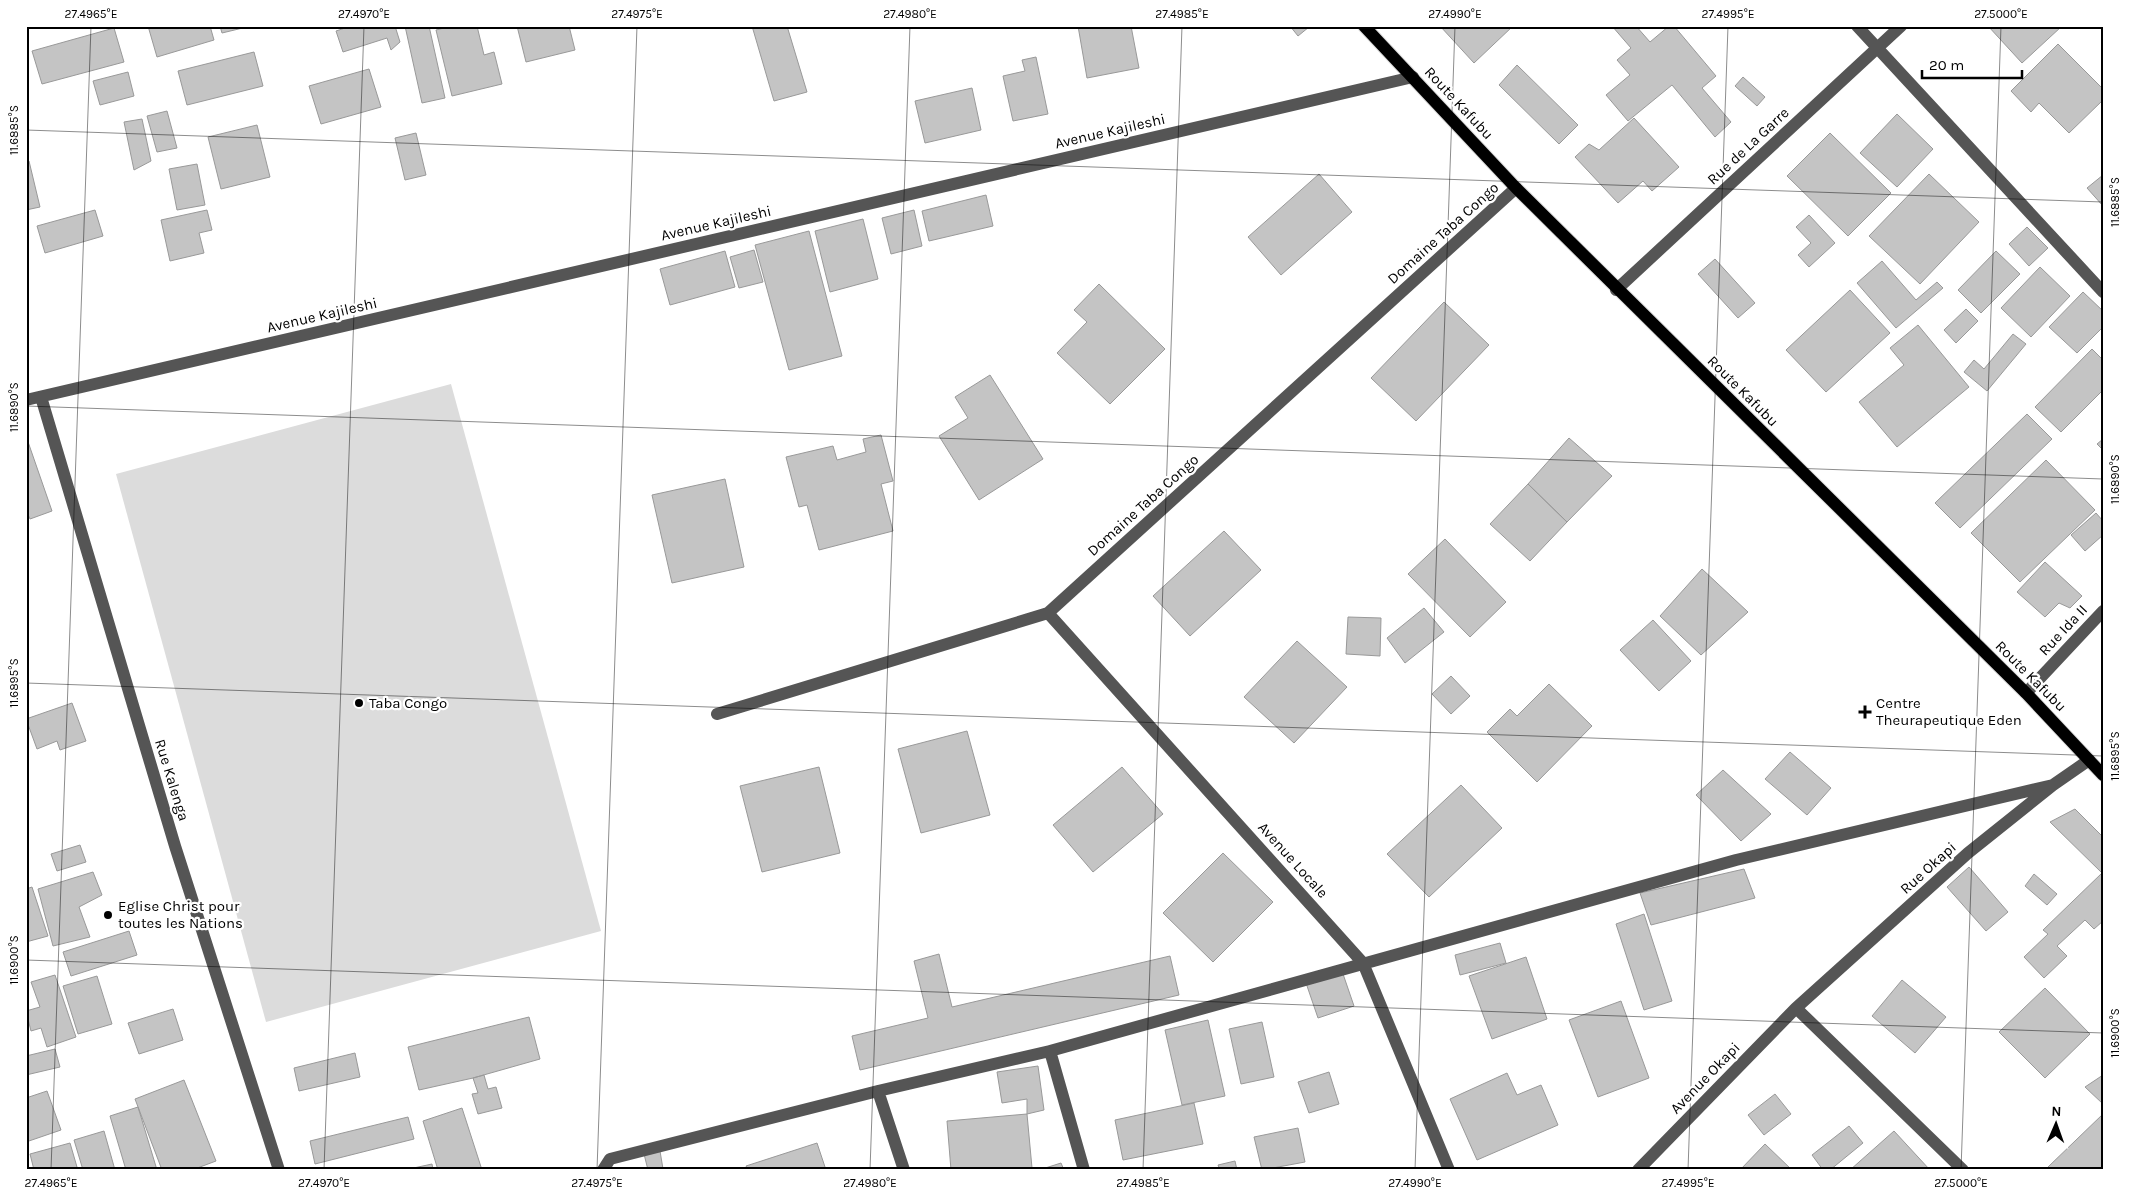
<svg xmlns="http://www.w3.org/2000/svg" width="2129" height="1196" font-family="Karla,sans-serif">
<rect width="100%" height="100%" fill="#fff"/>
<path fill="#dcdcdc" d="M451,384L601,931L266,1022L116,474Z"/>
<path fill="#c4c4c4" stroke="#999" d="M148,26H210L214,40L157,57Z
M220,26H251L222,33Z
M351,26H395L400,42L391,50L387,38L343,52L336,31Z
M405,26H429L445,98L422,103Z
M452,26H477L484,55L494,52L502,84L452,96L436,30Z
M517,26H569L575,50L526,62Z
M752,26H787L807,92L774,101Z
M1078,26H1131L1139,68L1087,78Z
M1290,26H1309V27L1298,36Z
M1440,26H1513L1474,63Z
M1612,26H1636L1650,42L1669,26H1674L1716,76L1702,88L1731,122L1715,137L1672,85L1628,121L1606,95L1630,75L1617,60L1631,48Z
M1988,26H2061V27L2022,63Z
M114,28L124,62L42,84L32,51Z
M2058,44L2103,89V100L2069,133L2039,103L2031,112L2011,91Z
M254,52L263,86L187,105L178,71Z
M1036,57L1048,114L1013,121L1003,76L1025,71L1022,60Z
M1517,65L1578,125L1559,144L1499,85Z
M369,69L381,107L321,124L309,86Z
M128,72L134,96L100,105L93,81Z
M1743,77L1765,97L1757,106L1735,86Z
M972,88L981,130L925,143L915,101Z
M167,111L177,148L157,152L147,116Z
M1897,114L1933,149L1897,187L1860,153Z
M1634,118L1679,167L1652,191L1643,181L1618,203L1575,157L1589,144L1599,150Z
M142,119L151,161L134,170L124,122Z
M257,125L270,177L221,189L208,137Z
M416,133L426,175L405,180L395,138Z
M1830,133L1891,193L1848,236L1787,176Z
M29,161L40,207L26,210V162Z
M197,164L205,205L177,210L169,169Z
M1319,174L1352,212L1281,275L1248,237Z
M1929,174L1979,222L1920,284L1869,236Z
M2103,175V206L2087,188Z
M986,195L993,226L929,241L922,211Z
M95,210L103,236L45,253L37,226Z
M207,210L212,230L199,233L204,253L170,261L161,220Z
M914,210L922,246L891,254L882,218Z
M1809,215L1835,243L1809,267L1798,255L1811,243L1796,227Z
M863,219L878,279L830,292L815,231Z
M2027,227L2048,248L2029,266L2009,244Z
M809,231L842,356L789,370L755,245Z
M754,250L763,282L739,288L730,257Z
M725,251L735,287L670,305L660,269Z
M1996,251L2020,274L1981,313L1958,290Z
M1715,259L1755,303L1738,318L1698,274Z
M1882,261L1916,300L1937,282L1943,288L1896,328L1857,283Z
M2040,267L2070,296L2031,337L2001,308Z
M1099,284L1165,349L1110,404L1057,353L1087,322L1074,310Z
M1850,290L1890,333L1826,392L1786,350Z
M2083,292L2103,311V327L2077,353L2049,327Z
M1444,302L1489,345L1416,421L1371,378Z
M1966,309L1978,321L1956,343L1944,330Z
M1918,325L1969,387L1897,447L1859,402L1904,365L1890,348Z
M2013,334L2026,344L1987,391L1964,372L1974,360L1984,369Z
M2092,349L2103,360V390L2061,432L2035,407Z
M990,375L1043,459L979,500L939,436L968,418L955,397Z
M2027,414L2052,439L1960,528L1935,503Z
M881,435L893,481L881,484L893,531L819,550L807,505L799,507L786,457L833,446L837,460L866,452L863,439Z
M26,436L52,511L30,519L26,510Z
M1569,438L1612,476L1567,522L1528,484Z
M2103,439V450L2097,444Z
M2046,460L2095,510L2020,582L1971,533Z
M725,479L744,567L672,583L652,495Z
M1528,484L1567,522L1530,561L1490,524Z
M2096,513L2103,521V535L2085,551L2071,535Z
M1224,531L1261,570L1190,636L1153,596Z
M1445,539L1506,602L1470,637L1408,574Z
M2045,562L2082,596L2070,608L2059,603L2045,617L2017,592Z
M1702,569L1748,612L1701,655L1660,616Z
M1424,608L1444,632L1405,663L1387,638Z
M1348,617L1381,618L1380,656L1346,654Z
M1653,620L1691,661L1659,691L1620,650Z
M1297,641L1347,687L1294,743L1244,697Z
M1451,676L1470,696L1451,714L1432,694Z
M1549,684L1592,726L1537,782L1487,732L1510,709L1517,716Z
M72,703L86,741L60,750L57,741L37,749L26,719Z
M967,731L990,815L921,833L898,749Z
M1790,752L1831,788L1807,815L1765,779Z
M819,767L840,853L762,872L740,786Z
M1122,767L1163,814L1093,872L1053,825Z
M1723,770L1771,814L1741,841L1696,795Z
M1461,785L1502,828L1429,897L1387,854Z
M2075,809L2103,837V921L2094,929L2085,920L2057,946L2067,956L2044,978L2024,957L2048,934L2043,930L2102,873L2050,822Z
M80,845L86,862L57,871L51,854Z
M1223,853L1273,902L1213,962L1163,913Z
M1969,867L2008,912L1986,931L1947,887Z
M1744,869L1755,898L1651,925L1640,893Z
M93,872L102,895L79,907L90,937L53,946L38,889Z
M2034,874L2057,894L2047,905L2025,886Z
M32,887L48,936L26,942V889Z
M1644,914L1672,1001L1644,1010L1616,924Z
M129,931L137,955L71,976L63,952Z
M1500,943L1506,963L1460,975L1455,955Z
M939,954L952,1007L1170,956L1179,995L860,1070L852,1036L928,1018L914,961Z
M1526,957L1547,1019L1492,1039L1469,976Z
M1342,971L1354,1006L1318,1018L1306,983Z
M55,975L76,1037L47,1047L41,1028L31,1031L26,1011L40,1007L31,982Z
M97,976L112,1024L78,1034L63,986Z
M1902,980L1946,1017L1915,1053L1872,1016Z
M2045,988L2090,1034L2045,1078L1999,1032Z
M1621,1001L1649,1078L1598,1097L1569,1020Z
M173,1009L183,1040L139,1054L128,1023Z
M529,1017L540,1059L473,1078L419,1090L408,1047Z
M1208,1020L1225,1096L1182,1105L1165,1030Z
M1262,1022L1274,1077L1241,1084L1229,1029Z
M55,1049L60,1067L26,1075V1056Z
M355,1053L360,1077L299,1091L294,1068Z
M1038,1066L1044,1110L1027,1114V1099L1002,1103L997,1072Z
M1329,1072L1339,1104L1309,1113L1298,1082Z
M1507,1073L1517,1095L1541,1085L1558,1125L1477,1160L1450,1099Z
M484,1075L488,1089L496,1087L502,1108L478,1114L472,1094L478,1093L473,1078Z
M2103,1075V1104L2085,1087Z
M184,1080L216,1161L192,1170H162L135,1099Z
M47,1091L61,1130L26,1142V1098Z
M1775,1094L1791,1114L1764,1135L1748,1115Z
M1194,1103L1203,1144L1123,1160L1115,1120Z
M138,1107L157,1170H126L110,1116Z
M462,1108L482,1170H438L423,1121Z
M1027,1114L1032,1168L951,1170L947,1121Z
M2103,1114V1170H2050L2048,1167Z
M408,1117L414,1139L315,1164L310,1141Z
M1849,1126L1863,1143L1830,1170H1823L1812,1155Z
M1298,1128L1305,1162L1262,1170L1254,1137Z
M104,1131L115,1170H83L74,1140Z
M1894,1131L1930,1170H1850Z
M70,1143L77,1167L68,1170H34L30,1154Z
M817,1143L826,1170H748L746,1166Z
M1765,1144L1792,1170H1740Z
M660,1151L663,1169L648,1170L644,1154Z
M1235,1161L1237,1170H1220L1218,1165Z
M1061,1163L1064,1170H1039Z
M432,1164L433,1170H409V1169Z"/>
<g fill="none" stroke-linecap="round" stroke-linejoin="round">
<g stroke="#dbdbdb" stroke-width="14">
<path id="major" d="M1364,26L1516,188L2026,693L2103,775"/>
</g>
<path stroke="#555" stroke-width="12" d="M1857,26L2103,292
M1616,290L1901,26
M41,397L175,846L279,1170
M26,400L1413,77
M1048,613L1363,963L1449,1170
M2026,693L2103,611
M717,714L1048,613L1516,188
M1796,1008L1963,1170
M1050,1051L1084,1170
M878,1091L904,1170
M603,1170L610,1159L878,1091L1050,1051L1736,860L2053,785
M1638,1170L1796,1008L1968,853L2053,785L2089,760"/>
<use href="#major" stroke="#000" stroke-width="12"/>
</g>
<path fill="none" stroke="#000" stroke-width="1" stroke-opacity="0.45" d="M26,130L2103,202M26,406L2103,479M26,683L2103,756M26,960L2103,1033M51,1170L91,26M324,1170L364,26M597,1170L637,26M870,1170L910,26M1143,1170L1182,26M1415,1170L1455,26M1688,1170L1728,26M1961,1170L2001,26"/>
<g fill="#000" stroke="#fff" stroke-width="2">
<circle cx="359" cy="703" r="5"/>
<path d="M1862.5 704.5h5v5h5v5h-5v5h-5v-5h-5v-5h5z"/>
<circle cx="108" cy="915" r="5"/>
</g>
<g text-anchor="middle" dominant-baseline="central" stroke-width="4.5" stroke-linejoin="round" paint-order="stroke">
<g font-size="15" fill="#000" stroke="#fff">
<text transform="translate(1459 103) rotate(47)">Route Kafubu</text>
<text transform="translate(1110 131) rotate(-13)">Avenue Kajileshi</text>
<text transform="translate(1748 146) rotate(-43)">Rue de La Garre</text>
<text transform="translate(716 223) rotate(-13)">Avenue Kajileshi</text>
<text transform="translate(1443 233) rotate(-42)">Domaine Taba Congo</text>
<text transform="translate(322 315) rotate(-13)">Avenue Kajileshi</text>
<text transform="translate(1743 391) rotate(45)">Route Kafubu</text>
<text transform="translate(1143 505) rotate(-42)">Domaine Taba Congo</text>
<text transform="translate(2063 630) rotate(-47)">Rue Ida II</text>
<text transform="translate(2031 676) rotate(45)">Route Kafubu</text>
<text transform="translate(172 780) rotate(73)">Rue Kalenga</text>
<text transform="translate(1293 860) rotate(48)">Avenue Locale</text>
<text transform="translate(1928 868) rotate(-42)">Rue Okapi</text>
<text transform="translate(1705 1078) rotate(-46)">Avenue Okapi</text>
</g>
<g font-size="15" fill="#000" stroke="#fff" text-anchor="start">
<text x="369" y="703">Taba Congo</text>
<text x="1876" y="703">Centre<tspan x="1876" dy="17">Theurapeutique Eden</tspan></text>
<text x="118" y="906">Eglise Christ pour<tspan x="118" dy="17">toutes les Nations</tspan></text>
</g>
</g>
<rect width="2129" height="1196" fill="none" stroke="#ffffff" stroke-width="55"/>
<g transform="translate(2056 1124) rotate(2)" stroke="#ffffff" stroke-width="4" paint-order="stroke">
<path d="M0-4L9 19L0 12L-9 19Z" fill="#000000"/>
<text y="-8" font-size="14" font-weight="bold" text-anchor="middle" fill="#000000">N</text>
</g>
<path d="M1922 70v8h100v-8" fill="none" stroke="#000000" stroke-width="2.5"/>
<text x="1929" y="70" font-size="15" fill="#000000" stroke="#ffffff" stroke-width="4" paint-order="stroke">20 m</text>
<rect x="28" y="28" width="2074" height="1140" fill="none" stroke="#000" stroke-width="2"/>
<g font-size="12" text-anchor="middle" fill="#000">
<text x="91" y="18">27.4965°E</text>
<text x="364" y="18">27.4970°E</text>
<text x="637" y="18">27.4975°E</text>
<text x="910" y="18">27.4980°E</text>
<text x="1182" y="18">27.4985°E</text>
<text x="1455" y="18">27.4990°E</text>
<text x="1728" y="18">27.4995°E</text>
<text x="2001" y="18">27.5000°E</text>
<text transform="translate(14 130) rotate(-90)" y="4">11.6885°S</text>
<text transform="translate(2115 202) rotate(-90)" y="4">11.6885°S</text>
<text transform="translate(14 407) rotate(-90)" y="4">11.6890°S</text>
<text transform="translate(2115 479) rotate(-90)" y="4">11.6890°S</text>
<text transform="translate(14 683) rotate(-90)" y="4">11.6895°S</text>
<text transform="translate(2115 756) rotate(-90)" y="4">11.6895°S</text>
<text transform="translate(14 960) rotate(-90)" y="4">11.6900°S</text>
<text transform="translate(2115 1033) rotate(-90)" y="4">11.6900°S</text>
<text x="51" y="1187">27.4965°E</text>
<text x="324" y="1187">27.4970°E</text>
<text x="597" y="1187">27.4975°E</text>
<text x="870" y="1187">27.4980°E</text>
<text x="1143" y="1187">27.4985°E</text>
<text x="1415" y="1187">27.4990°E</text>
<text x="1688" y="1187">27.4995°E</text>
<text x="1961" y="1187">27.5000°E</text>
</g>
</svg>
